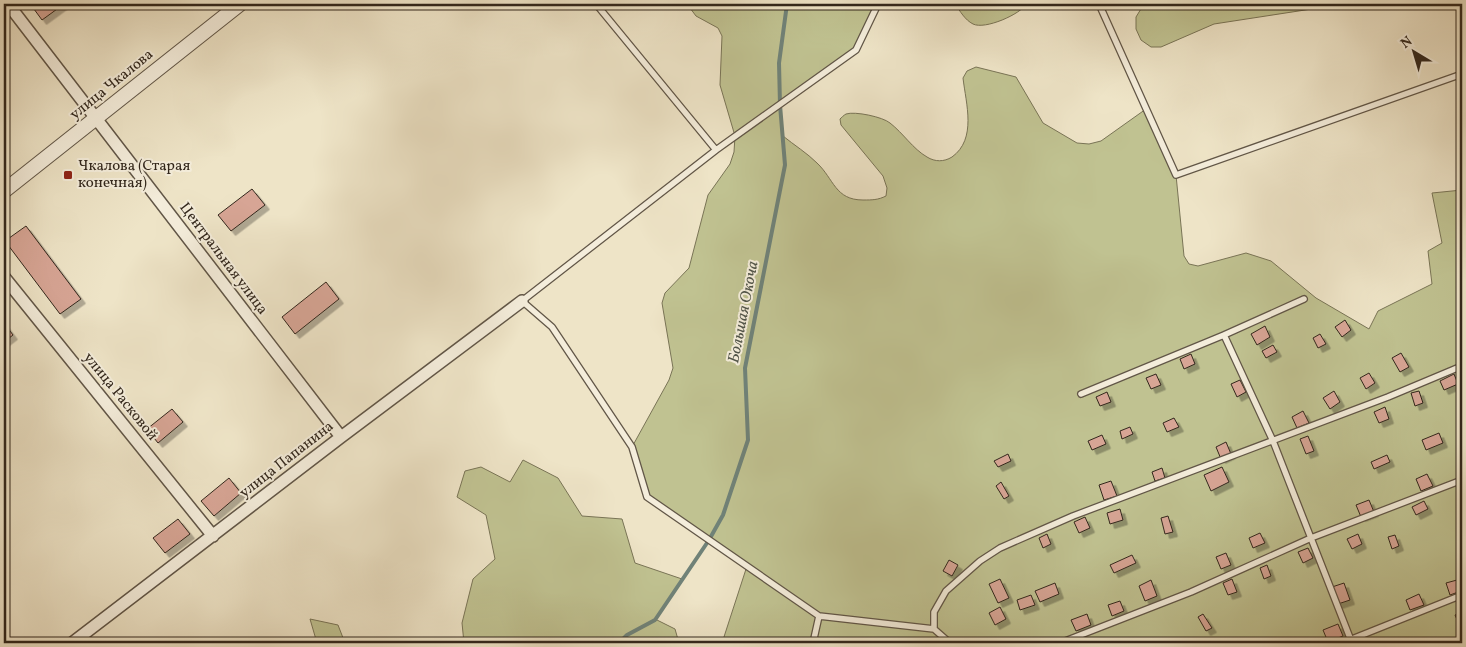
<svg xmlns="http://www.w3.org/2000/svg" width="1466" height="647" font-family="Vollkorn,serif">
<defs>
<filter id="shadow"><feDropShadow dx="4.5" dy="4.5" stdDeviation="0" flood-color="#0004"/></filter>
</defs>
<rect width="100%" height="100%" fill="#eee4c7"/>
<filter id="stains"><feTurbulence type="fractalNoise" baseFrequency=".004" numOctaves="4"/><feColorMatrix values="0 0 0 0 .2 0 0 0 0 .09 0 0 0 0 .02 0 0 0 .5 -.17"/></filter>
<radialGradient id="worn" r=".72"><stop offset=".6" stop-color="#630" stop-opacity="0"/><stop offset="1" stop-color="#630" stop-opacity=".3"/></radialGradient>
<path fill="#c0c291" stroke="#797456" d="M687,4H878L856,50L780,105L783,136C794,145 807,153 817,163C834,179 835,200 863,200C872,200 878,200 886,196L887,188L883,176L841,125L840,119C841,118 844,115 846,114C855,111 883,117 890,123C903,133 913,149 927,157C935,162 944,162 952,157C977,139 966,104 963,78L967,71L976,67L1016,77L1043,123L1077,143L1089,144L1101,141L1146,109L1176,175L1184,256L1189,264L1198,266L1246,253L1271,261L1316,298L1369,329L1378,311L1432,284L1428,251L1442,243L1432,193L1462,190V643H722L747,566L647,497L632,447L669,380L673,368L662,303L665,293L689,268L708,195L730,164L734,152L735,136L720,85L722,36L718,28L696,16Z
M955,4H1026C1021,14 985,30 973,24C965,20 960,11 955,4Z
M1144,4H1344L1214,24L1161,47H1151L1141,40L1136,29V17Z
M523,460L558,478L582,516L622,519L635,563L682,579L655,619L675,629L679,643H464L462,623L473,579L495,559L486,515L457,497L465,471L481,467L510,482Z
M310,619L338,625L345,643H317Z"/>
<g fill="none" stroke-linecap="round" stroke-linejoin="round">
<path stroke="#708278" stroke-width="4" d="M619,643L627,635L655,620L709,540L723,515L748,440L745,368L785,165L780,105L779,63L787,4"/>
</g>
<path fill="#d7a595" stroke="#32271c" filter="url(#shadow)" d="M32,4H64L42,20L31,5Z
M252,189L265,205L231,231L218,215Z
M26,226L81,299L60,314L5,241Z
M326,282L339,299L295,334L282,317Z
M1345,320L1351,330L1342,337L1335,327Z
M4,323L13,335L4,342Z
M1265,326L1270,337L1257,345L1251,334Z
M1320,334L1326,344L1318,348L1313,338Z
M1273,345L1277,352L1266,358L1262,351Z
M1401,353L1409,367L1400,372L1392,358Z
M1191,354L1195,364L1184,369L1180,359Z
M1369,373L1375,383L1366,389L1360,378Z
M1156,374L1161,385L1151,389L1146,378Z
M1454,374L1458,384L1444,390L1440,381Z
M1240,380L1246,392L1237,397L1231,384Z
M1334,391L1340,402L1330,409L1323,398Z
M1419,391L1423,403L1415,406L1411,393Z
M1107,392L1111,402L1100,406L1096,397Z
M1385,407L1389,419L1379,423L1374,412Z
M172,409L183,422L158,443L147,429Z
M1303,411L1309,423L1297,428L1292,417Z
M1174,418L1179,427L1167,432L1163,423Z
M1130,427L1133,434L1122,439L1120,431Z
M1439,433L1443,443L1426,450L1422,440Z
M1102,435L1106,444L1092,450L1088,441Z
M1308,436L1314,451L1306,454L1300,439Z
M1226,442L1231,454L1221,459L1216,447Z
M1008,454L1011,461L998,467L994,461Z
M1387,455L1390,462L1374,469L1371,462Z
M1222,467L1229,482L1211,491L1204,475Z
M1162,468L1165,478L1155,481L1152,472Z
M1427,474L1433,486L1421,491L1416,479Z
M229,478L241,493L214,516L201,501Z
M1111,481L1117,496L1104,500L1099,485Z
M1001,482L1009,496L1004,499L996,486Z
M1369,500L1374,512L1361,517L1356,505Z
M1424,501L1428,509L1416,515L1412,507Z
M1120,509L1123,520L1110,524L1107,513Z
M1168,516L1173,532L1165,534L1161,518Z
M1085,517L1090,528L1079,533L1074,522Z
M178,519L190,534L165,553L153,538Z
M1260,533L1265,543L1253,548L1249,538Z
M1047,534L1051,544L1043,548L1039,538Z
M1358,534L1362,544L1352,549L1347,539Z
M1395,535L1399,546L1392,549L1388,537Z
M1308,548L1313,558L1303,563L1298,552Z
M1226,553L1231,565L1221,569L1216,557Z
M1132,555L1136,563L1114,573L1110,565Z
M949,560L958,565L952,576L943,571Z
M1267,565L1271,576L1264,579L1260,568Z
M1000,579L1009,598L998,603L989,584Z
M1232,579L1237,592L1228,595L1223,583Z
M1151,580L1157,596L1145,601L1139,586Z
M1457,580L1461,591L1450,595L1446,583Z
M1055,583L1059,594L1040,602L1035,591Z
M1344,583L1350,600L1338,604L1332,587Z
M1419,594L1424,605L1410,610L1406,600Z
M1031,595L1035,605L1020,610L1017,600Z
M1120,601L1124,611L1112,616L1108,605Z
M1000,607L1006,619L995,625L989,613Z
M1462,612V628L1461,629L1455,615Z
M1087,614L1091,625L1076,631L1071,620Z
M1203,614L1212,628L1206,631L1198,617Z
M1338,624L1343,636L1328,642L1323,630Z"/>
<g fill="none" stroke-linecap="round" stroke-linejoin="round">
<g stroke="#615647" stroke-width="8">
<path id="service" d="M596,4L716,150L522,301L552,327L632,447L647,497L819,616L934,629L950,643
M1099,4L1176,175L1462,74
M716,150L856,50L878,4
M1224,335L1273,441L1352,643
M1081,394L1224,335L1304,299
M934,629V612L946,591L980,561L1000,548L1073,516L1388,397L1462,366
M813,643L819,616
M1060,643L1191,592L1311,538L1462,480
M1342,643L1462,595"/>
</g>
<g stroke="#615647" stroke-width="14">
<path id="minor" d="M8,4L341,437
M4,277L213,536
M72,643L341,437L522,301"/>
</g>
<g stroke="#615647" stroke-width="16">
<path id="tertiary" d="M4,191L240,4"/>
</g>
<use href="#service" stroke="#f4eddb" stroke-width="5.5"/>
<use href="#minor" stroke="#f4eddb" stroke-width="11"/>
<use href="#tertiary" stroke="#f4eddb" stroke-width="14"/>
</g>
<rect fill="#8f2418" stroke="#f4eddb" stroke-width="2" x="63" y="170" width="10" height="10" rx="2.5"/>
<g text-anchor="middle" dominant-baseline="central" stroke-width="4" stroke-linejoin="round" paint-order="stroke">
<g font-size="15" fill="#32271c" stroke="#f4eddb">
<text transform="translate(112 85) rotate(-39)">улица Чкалова</text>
<text transform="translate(223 259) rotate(53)">Центральная улица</text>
<text transform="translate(120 397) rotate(51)">улица Расковой</text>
<text transform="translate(287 460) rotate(-38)">улица Папанина</text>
</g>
<g font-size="15" fill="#32271c" stroke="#f4eddb" text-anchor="start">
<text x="78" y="166">Чкалова (Старая<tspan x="78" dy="17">конечная)</tspan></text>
</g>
<g font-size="16" font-style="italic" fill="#51554a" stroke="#f4eddb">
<text transform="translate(744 312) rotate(-79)">Большая Окоча</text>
</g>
</g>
<rect width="1466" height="647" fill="none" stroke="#eee4c7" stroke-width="20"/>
<rect x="5" y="5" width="1456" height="637" fill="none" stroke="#32271c" stroke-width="2.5"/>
<rect x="10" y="10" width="1446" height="627" fill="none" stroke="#32271c"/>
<g transform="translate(1414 52) rotate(322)" stroke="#f4eddb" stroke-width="4" paint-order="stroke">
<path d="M0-4L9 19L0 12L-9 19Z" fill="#32271c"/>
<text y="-8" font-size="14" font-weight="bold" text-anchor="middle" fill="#32271c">N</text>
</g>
<rect width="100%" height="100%" filter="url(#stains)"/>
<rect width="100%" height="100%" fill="url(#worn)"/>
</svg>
